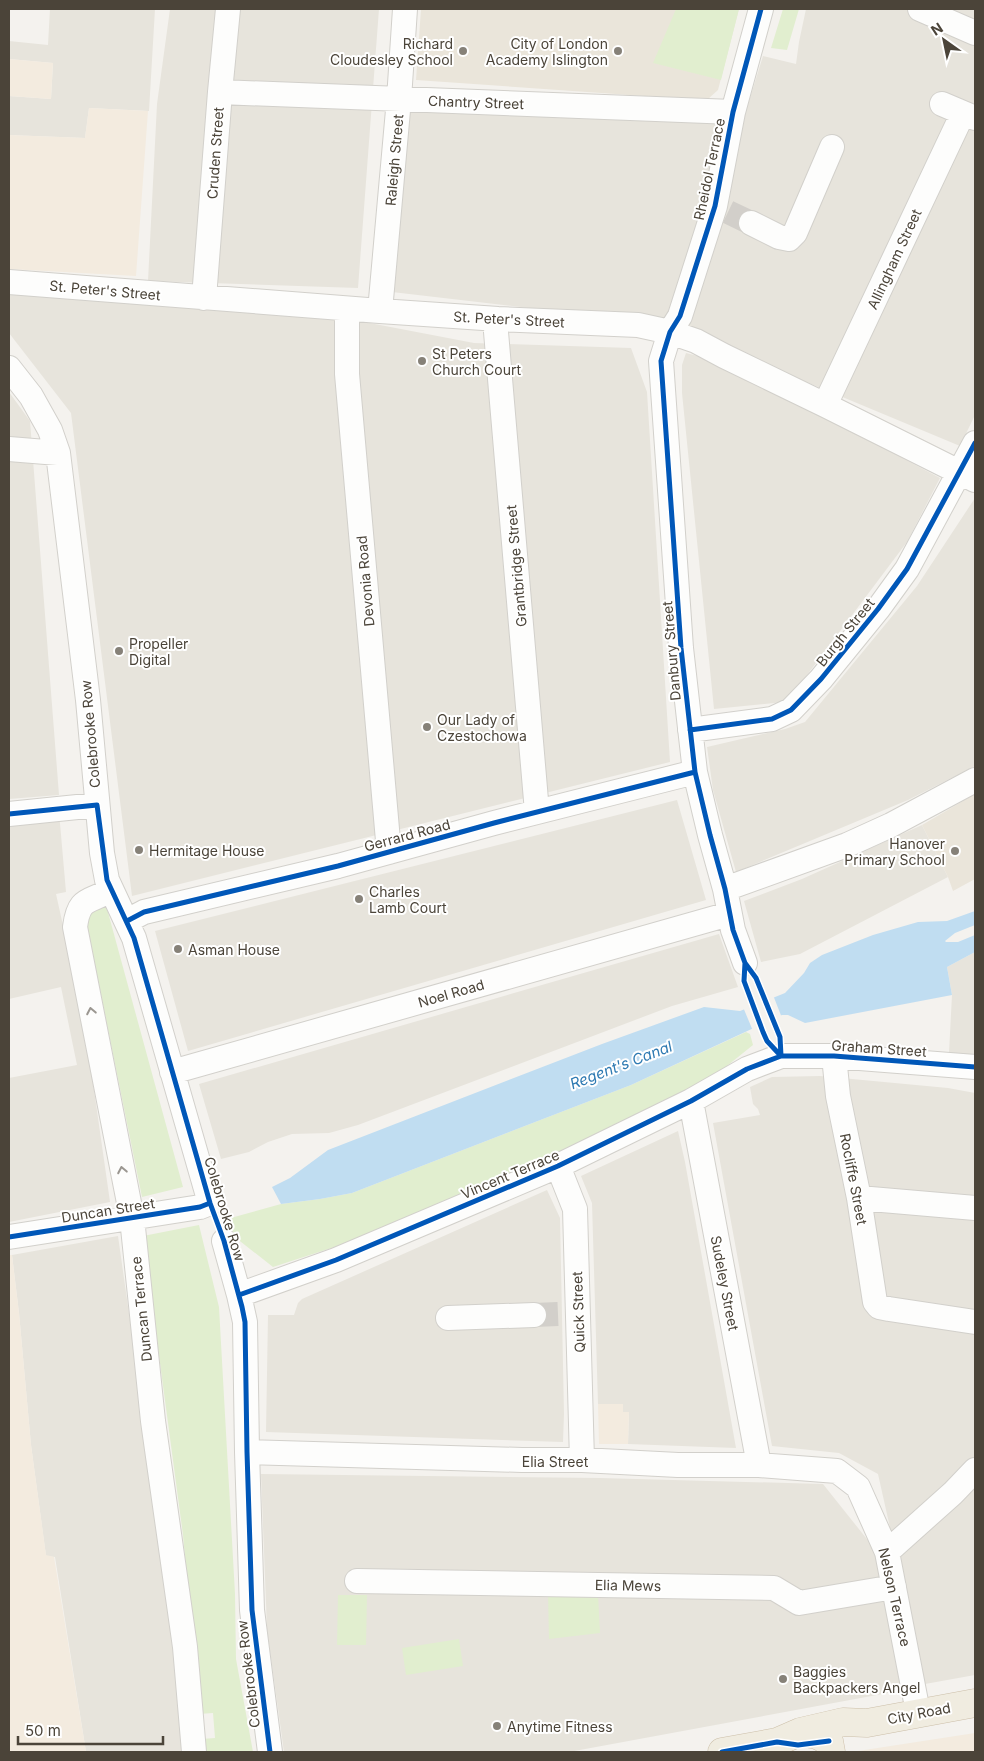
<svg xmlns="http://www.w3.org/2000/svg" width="984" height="1761" font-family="Inter,sans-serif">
<rect width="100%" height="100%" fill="#f4f2ee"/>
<path fill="#e7e4dc" d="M50,9H155L149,111L89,108L85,138L9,135V96L51,99L53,63L9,59V41L48,45Z
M170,9H379L358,288L148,281L157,104Z
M806,9H975V415L960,446L682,330V318L763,56L796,64L799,42Z
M409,103L719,116L726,128L679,309L667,327L642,321L392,292Z
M9,289L333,316L474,343L631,348L647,392L670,762L132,896L71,413L9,333Z
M686,353L721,362L940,478L907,542L798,687L784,702L714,709L682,393V365Z
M9,392L30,421L59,795L9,799Z
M975,498V766L908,800L736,872L713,790L707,747L785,729L805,722L917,586Z
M677,800L706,900L188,1051L155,931Z
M59,812L66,892L56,894L84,1020L110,1202L9,1222V1078L77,1065L61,987L9,999V820Z
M922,825L948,877L800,954L761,962L744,901L802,879Z
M719,934L738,987L672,1006L358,1125L329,1133L292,1134L268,1142L249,1152L221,1159L199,1084Z
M975,952V1056L949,1053L952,995L947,967Z
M820,1076L948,1088L975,1093V1675L925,1684L878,1474L839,1453L772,1446L713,1123L760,1115L758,1109L753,1104L750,1087L772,1077Z
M678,1131L685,1162L736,1448L628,1444L629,1412H622L623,1404H598L592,1203L581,1176Z
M547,1190L560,1218L564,1414L563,1442L266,1432L268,1315H294L298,1303L302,1299Z
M118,1236L177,1652L186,1752H86L55,1557L46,1556L31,1445L19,1313L12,1255Z
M261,1474L600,1478L823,1484L874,1548L904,1690L569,1752H284L267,1629Z"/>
<path fill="#f3ebdf" d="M9,59L53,63L51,99L9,96Z
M89,108L148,111L136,276L9,269V135L85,138Z
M9,1255H12L19,1313L31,1445L46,1555L54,1557L86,1752H9Z
M598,1404H623V1412H629L628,1444H599Z
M975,1733V1752H858V1751Z"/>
<path fill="#eae5da" d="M421,9H739L718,90L708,99L702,100L416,80Z
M975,794V879L953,891L948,877L922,825Z"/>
<path fill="#e1eecf" d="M676,9H739L721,80L653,63Z
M783,9H799L787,50L771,48Z
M106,905L183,1187L142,1197L86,921L92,910Z
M746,1032L750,1034L753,1045L697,1090L405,1224L273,1267L236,1238L227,1219L281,1204L320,1199L352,1193L631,1085Z
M199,1225L219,1307L235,1594L236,1659L253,1752H202L201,1739L215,1738L213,1713L199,1714L183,1535L143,1236Z
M548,1594H598L600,1633L549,1639Z
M338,1595H367L366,1645H337Z
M459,1639L463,1666L406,1675L402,1648Z"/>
<path fill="#c0ddf1" d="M975,911V925L955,933L945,941L946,942H958L975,935V952L947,967L952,995L805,1023L788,1015H782L631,1085L352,1193L320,1199L281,1204L272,1187L290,1178L328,1150L602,1044L704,1007L740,1011L785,993L804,973L810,963L822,955L873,935L918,922L947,921Z"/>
<path fill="#f4f2ee" d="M773,995L782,1018L753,1031L743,1007Z"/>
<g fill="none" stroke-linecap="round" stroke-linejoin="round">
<path stroke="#d2cfca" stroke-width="24" stroke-dasharray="24 12" stroke-linecap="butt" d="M728,212L751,223
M534,1315L558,1314"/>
<g stroke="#d2d0cb" stroke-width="26">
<path id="minor" d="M920,9L975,33
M220,92L733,112
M942,104L975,118
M751,223L779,237L789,239L795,233L832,147
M9,282L380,311L498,319L638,325L670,332L696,341L724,356L825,405L975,480
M204,298L220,92L228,9
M347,309V374L389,852
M380,311L399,99L405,9
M498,319L496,332L537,812
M9,368L31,396L50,430L58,453L88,700L102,853L107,880L134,938L210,1203L200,1207L9,1237
M825,405L963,113
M9,449L58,453
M690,730L772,719L791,710L821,679L878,609L907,569L975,443
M9,814L97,805
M725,889L847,845L891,825L975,780
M111,890C89,903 79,896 75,927L132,1218L153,1421L185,1647L194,1752
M127,921L144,912L338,866L494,823L695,772
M745,963L733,930L725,889L710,835L695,772L681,648L661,361L670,332L680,316L715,206L733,112L761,9
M834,1056L838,1096L859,1198L875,1302L879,1307L889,1309L975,1322
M172,1072L729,914
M691,1101L759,1465
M558,1166L575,1209L582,1460
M859,1198L975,1208
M224,1241L239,1295L245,1322L247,1452L252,1610L270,1752
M239,1295L336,1260L558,1166L691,1101L747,1069L781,1056H834L975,1067
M448,1318L534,1315
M247,1452L522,1460H582L678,1465H759L837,1471L858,1487L887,1552L918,1712
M887,1552L953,1493L975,1470
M357,1581L774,1588L799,1603L894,1587"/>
</g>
<g stroke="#ccbfa9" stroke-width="29">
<path id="trunk" d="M800,1732L817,1735L829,1741L831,1752
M722,1752L777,1742L800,1732L843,1722L867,1723L975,1703"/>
</g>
<use href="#minor" stroke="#fdfdfc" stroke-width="24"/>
<use href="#trunk" stroke="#f0ece0" stroke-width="28"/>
<g stroke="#fff" stroke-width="8">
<path id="cycleway" d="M761,9L733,112L715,206L680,316L670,332L661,361L681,648L695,772L710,835L725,889L733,930L745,963L756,978L780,1037L781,1056
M690,730L772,719L791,710L821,679L878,609L907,569L975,443
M9,814L97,805L107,880L134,938L210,1203L224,1241L242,1307L245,1322L247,1452L252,1610L270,1752
M127,921L144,912L338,866L494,823L695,772
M745,963L744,981L763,1032L767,1041L781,1056
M9,1237L200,1207L210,1203
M239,1295L336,1260L558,1166L691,1101L747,1069L781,1056H834L975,1067
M722,1752L777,1742L798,1745L829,1741"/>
</g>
<use href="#cycleway" stroke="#0057b8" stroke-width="5"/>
</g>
<defs><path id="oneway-chevron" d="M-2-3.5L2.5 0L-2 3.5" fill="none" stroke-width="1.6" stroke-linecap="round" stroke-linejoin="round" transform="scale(1.25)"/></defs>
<g stroke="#9b9791">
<use href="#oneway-chevron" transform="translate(91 1011) rotate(-101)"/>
<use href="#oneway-chevron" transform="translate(122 1170) rotate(-101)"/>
</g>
<g fill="#868178" stroke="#fff" stroke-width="2">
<circle cx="463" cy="51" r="5"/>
<circle cx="618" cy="51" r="5"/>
<circle cx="422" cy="361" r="5"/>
<circle cx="119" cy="651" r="5"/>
<circle cx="427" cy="727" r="5"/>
<circle cx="139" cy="850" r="5"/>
<circle cx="955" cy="851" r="5"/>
<circle cx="359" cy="899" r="5"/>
<circle cx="178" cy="949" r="5"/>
<circle cx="783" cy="1679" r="5"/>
<circle cx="497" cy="1726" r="5"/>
</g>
<g text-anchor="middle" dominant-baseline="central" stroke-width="4" stroke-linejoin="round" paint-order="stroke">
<g font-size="14" fill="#4b4439" stroke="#fff" text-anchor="start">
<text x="453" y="43" text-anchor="end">Richard<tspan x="453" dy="16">Cloudesley School</tspan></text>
<text x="608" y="43" text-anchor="end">City of London<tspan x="608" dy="16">Academy Islington</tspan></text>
<text x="432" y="353">St Peters<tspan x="432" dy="16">Church Court</tspan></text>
<text x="129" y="643">Propeller<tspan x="129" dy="16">Digital</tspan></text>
<text x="437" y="719">Our Lady of<tspan x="437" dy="16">Czestochowa</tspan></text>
<text x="945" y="843" text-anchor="end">Hanover<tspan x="945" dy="16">Primary School</tspan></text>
<text x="149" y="850">Hermitage House</text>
<text x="369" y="891">Charles<tspan x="369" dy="16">Lamb Court</tspan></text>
<text x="188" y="949">Asman House</text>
<text x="793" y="1671">Baggies<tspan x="793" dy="16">Backpackers Angel</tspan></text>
<text x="507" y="1726">Anytime Fitness</text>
</g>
<g font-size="14" fill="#4b4439" stroke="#fff">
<text transform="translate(476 102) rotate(2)">Chantry Street</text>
<text transform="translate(215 153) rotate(-86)">Cruden Street</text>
<text transform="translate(394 160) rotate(-85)">Raleigh Street</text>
<text transform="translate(709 169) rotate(-78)">Rheidol Terrace</text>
<text transform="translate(894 259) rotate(-65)">Allingham Street</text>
<text transform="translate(105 290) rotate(5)">St. Peter's Street</text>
<text transform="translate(509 319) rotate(3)">St. Peter's Street</text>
<text transform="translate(516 566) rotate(-95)">Grantbridge Street</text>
<text transform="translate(365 581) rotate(-95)">Devonia Road</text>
<text transform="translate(845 632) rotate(-51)">Burgh Street</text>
<text transform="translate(671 651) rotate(-95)">Danbury Street</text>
<text transform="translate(90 734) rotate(-95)">Colebrooke Row</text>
<text transform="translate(407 835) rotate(-15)">Gerrard Road</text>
<text transform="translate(451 993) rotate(-16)">Noel Road</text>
<text transform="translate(879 1048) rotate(4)">Graham Street</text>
<text transform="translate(510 1174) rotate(-23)">Vincent Terrace</text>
<text transform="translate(854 1179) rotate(79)">Rocliffe Street</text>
<text transform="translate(225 1209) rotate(73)">Colebrooke Row</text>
<text transform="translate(108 1210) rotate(-9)">Duncan Street</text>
<text transform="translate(725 1283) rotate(79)">Sudeley Street</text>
<text transform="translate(141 1309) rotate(-96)">Duncan Terrace</text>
<text transform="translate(578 1312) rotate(-92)">Quick Street</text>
<text x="555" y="1461">Elia Street</text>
<text transform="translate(628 1585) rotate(1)">Elia Mews</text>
<text transform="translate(895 1597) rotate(77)">Nelson Terrace</text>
<text transform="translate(248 1674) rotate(-97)">Colebrooke Row</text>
<text transform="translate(919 1713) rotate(-11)">City Road</text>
</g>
<g font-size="15" font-style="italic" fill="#2e7ab2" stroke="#fff">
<text transform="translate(621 1065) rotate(-21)">Regent's Canal</text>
</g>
</g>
<rect width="984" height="1761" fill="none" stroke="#4b4439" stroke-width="20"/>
<g transform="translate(944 40) rotate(327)" stroke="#ffffff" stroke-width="4" paint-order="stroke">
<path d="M0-4L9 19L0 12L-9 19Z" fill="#4b4439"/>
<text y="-8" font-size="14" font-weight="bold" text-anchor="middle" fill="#4b4439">N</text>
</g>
<path d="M18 1736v8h145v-8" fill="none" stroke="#4b4439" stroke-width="2.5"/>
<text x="25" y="1736" font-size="15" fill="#4b4439" stroke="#ffffff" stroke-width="4" paint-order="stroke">50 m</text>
</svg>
